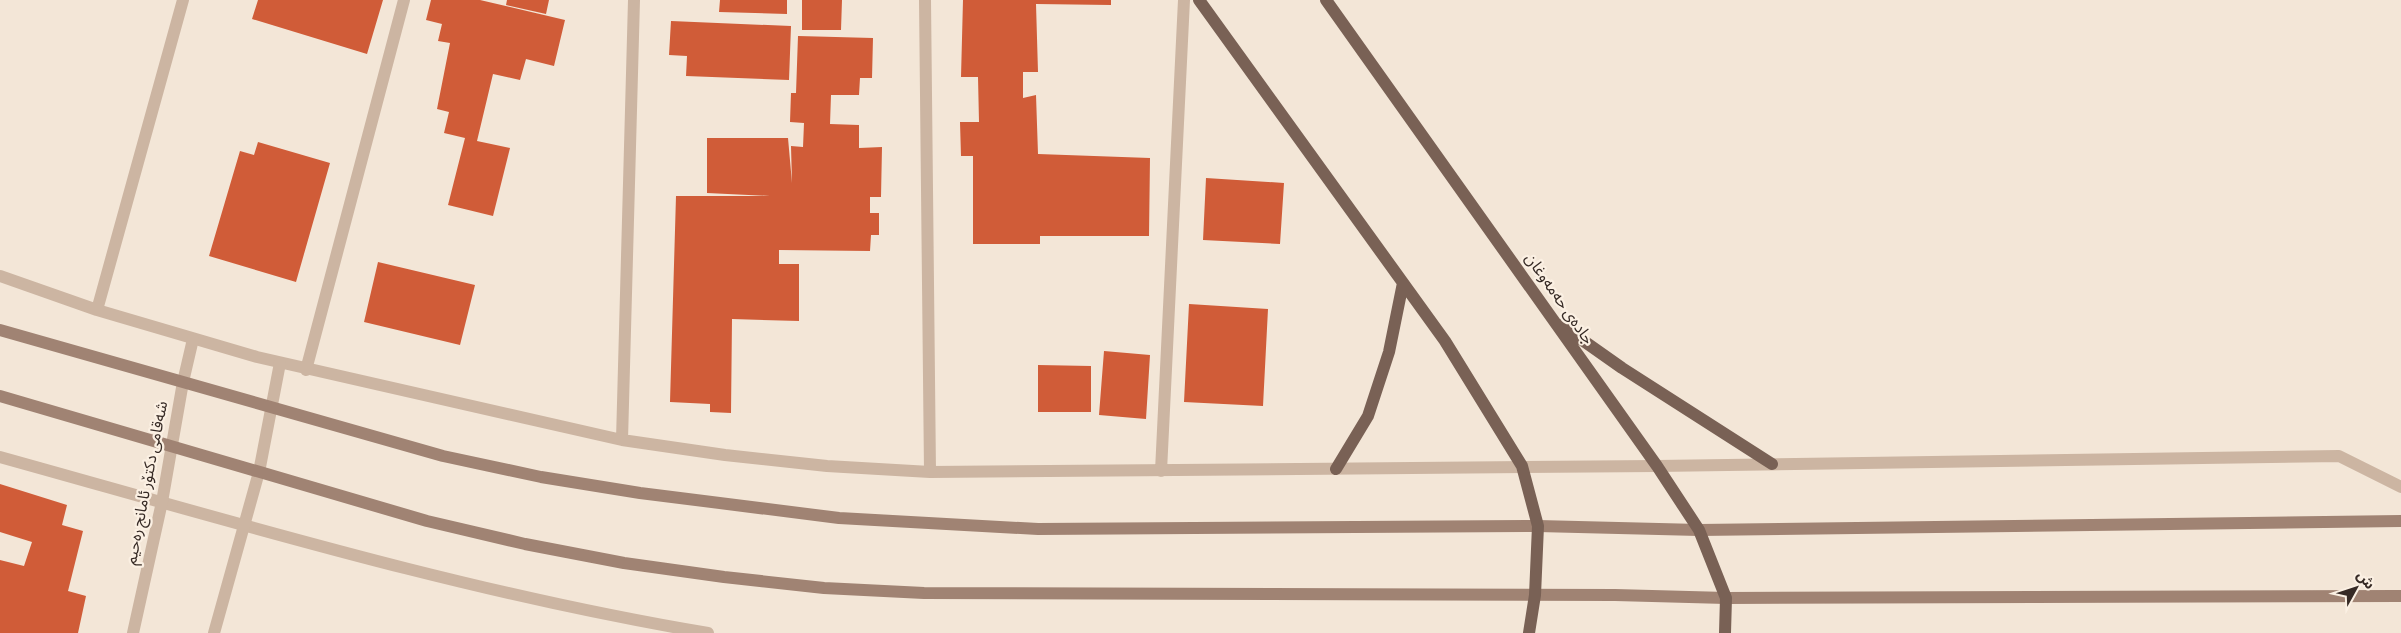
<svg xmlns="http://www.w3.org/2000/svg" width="2401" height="633" font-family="'Sofia Sans Condensed','Noto Sans Arabic',sans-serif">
<rect width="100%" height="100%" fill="#f3e6d7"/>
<path fill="#d05c38" d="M258,0H383L367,54L252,19Z
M431,0H480L565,20L554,66L526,59L520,80L493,74L477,141L510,148L493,216L448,205L465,138L444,133L449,112L437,109L450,43L438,41L442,24L426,20Z
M507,0H549L546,14L506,5Z
M720,0H787V14L719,12Z
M802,0H842L841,30H802Z
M963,0H1111V5L1036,4L1038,72H1023V98L1036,95L1038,154L1150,158L1149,236H1040V244H973V156H961L960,122H979L978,77H961Z
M671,21L791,26L789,80L686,76L687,56L669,55Z
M798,36L873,38L872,78H860L859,95H831L830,124L859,125V148L882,147L881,197H870V213H879V235H871L870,251L779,250V264H799V321L732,319L731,413L710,412V404L670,402L676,196H770L707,193V138H788L792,183L791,146L803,147L804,123L790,122L791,93H796Z
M258,142L330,163L296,282L209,256L240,151L254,155Z
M1206,178L1284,183L1280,244L1203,240Z
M378,262L475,285L460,345L364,322Z
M1189,304L1268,309L1263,406L1184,402Z
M1104,351L1150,355L1146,419L1099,415Z
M1038,365L1091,366V412H1038Z
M0,484L67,505L62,525L83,531L68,591L86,596L78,633H0V560L24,566L32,542L0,532Z"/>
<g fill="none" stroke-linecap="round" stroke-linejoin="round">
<path stroke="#ccb5a2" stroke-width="12" d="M925,0L930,472
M0,276L97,310L257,357L622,440L725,455L827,466L930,472L1657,466L2339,456L2401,487
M97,310L183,0
M306,370L404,0
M622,440L634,0
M0,457C234,522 468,593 708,633
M1161,471L1184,0"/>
<path stroke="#ccb5a2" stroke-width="12" d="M133,633L162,502L183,382L193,339
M214,633L259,472L280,363"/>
<path stroke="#a08373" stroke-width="12" d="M0,330L443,456L541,477L640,493L839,518L1038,529L1538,526L1699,530L2401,521
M0,396L427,521L525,544L624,563L724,577L824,588L924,593L1615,595L1726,598L2401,596"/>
<path stroke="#796155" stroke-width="12" d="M1199,0L1445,341L1522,466L1538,526L1535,595L1529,633
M1326,0L1657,466L1699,530L1726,598L1725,633
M1561,325L1622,368L1772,464
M1336,469L1368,416L1389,352L1403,283"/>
</g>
<g text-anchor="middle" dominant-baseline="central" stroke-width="4.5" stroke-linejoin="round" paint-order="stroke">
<g font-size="16" fill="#362a25" stroke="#fbf0e3">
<text transform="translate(1559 299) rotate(55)">جادەی حەمەوغان</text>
<text transform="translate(147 483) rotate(-79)">شەقامی دکتۆر ئامانج رەحیم</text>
</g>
</g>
<g transform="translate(2356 588) rotate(50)" stroke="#fbf0e3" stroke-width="4" paint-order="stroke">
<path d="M0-4L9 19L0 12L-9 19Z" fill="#362a25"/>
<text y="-8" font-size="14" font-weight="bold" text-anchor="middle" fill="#362a25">ش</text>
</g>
</svg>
